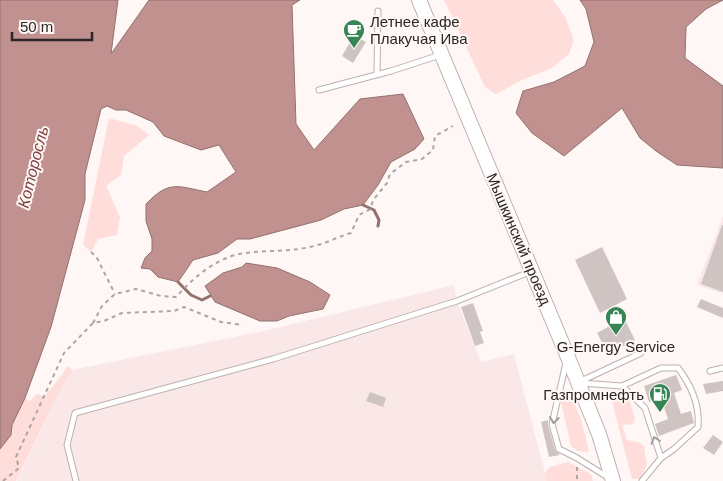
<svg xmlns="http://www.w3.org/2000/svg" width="723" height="481" font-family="Arial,sans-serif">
<rect width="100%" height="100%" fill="#fef7f6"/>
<path fill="#f9e8e7" d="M723,216V294L697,285Z
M454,285L457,301L481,362L514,354L545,473L546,481H17L57,396L72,370L268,330Z"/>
<path fill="#fedddb" d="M444,0H553L565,17L574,40L569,54L552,68L522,80L496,94L485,87Z
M109,118L137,126L149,135L124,156L121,175L106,186L120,217L117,235L98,239L91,252L83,245Z
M68,366L72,370L57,396L16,481H0V449L11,435L12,426L25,398L30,401L37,394L44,396L54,385Z
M570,392L582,422L589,452L578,451L571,446L561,402L564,393Z
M624,394L629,398L635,419L633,424L622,425L627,440L638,442L644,446L647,465L640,479H632L611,398Z
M568,462L591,474L593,481H546L545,473L550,467Z"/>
<path fill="#c0918e" stroke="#93716e" d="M0,0H118L111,54L149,0H300L292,5L296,124L314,150L360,99L403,94L424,139L415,149L391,162L378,185L363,205L344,209L321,220L250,239H237L218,253L193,260L178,282L158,277L150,269L141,268L145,258L152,251V239L146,221V204C169,180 177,186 207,192L236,172L219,145L201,150L164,136L153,122L126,110H116L107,106L101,109L85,174V200L51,327L25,398L12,425L11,435L0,449Z
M580,0H723L706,9L686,27L685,58L723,86V168L677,165L656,151L640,138L622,108L564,156L532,133L516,113L523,91L554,82L585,66L594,42L586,9Z
M246,263L277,268L310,282L330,295L323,309L289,316L277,321H260L215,302L205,286L223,273L242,267Z"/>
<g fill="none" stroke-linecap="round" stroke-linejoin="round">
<path stroke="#93716e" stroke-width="3" d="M363,205L374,210L379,220L378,226
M178,282L191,295L202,300L210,296"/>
</g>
<path fill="#d0c4c3" d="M354,35L366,42L353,63L342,56Z
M722,225H723V292L701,284Z
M602,247L627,299L600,313L575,260Z
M701,299L723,308V318L697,307Z
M473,303L483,331L480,332L484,343L475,346L461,307Z
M624,318L635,340L608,354L597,333Z
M676,375L682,390L674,393L681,414L691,411L694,423L659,436L655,424L668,419L661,398L649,402L644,386Z
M723,381V391L706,394L703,384Z
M370,392L386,398L383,407L366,401Z
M548,420V425L555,450L560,455L549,457L541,422Z
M713,435L723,442L714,455L703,448Z"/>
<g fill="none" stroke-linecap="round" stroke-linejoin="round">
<g stroke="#bcb0af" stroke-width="7">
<path id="service" d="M377,75L378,11
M319,90L391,71L440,55
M566,363L552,424L559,449L577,458L609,478
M710,371L723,368
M579,382L641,353
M581,383L622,386L645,408L661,458L642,481
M622,386L661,368H678C691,385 700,405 698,427L674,449L661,458
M76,481L67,445L75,413L273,359L457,301L532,271"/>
</g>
<g stroke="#bcb0af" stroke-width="16">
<path id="secondary" d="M419,0L567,355L599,434L613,481"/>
</g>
<path stroke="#aba5a4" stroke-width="2" stroke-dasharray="4 4" stroke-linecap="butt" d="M91,252L97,258L115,294
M93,323L102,306L115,294L136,289L161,296L176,297C194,277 218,256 246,253C268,250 292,252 314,246C327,243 337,237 351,233L359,215L369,210L374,199L387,183L390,174L406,162L422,159L433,150L435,136L453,126
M577,467V481
M3,481L19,468L16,457L64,353L93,323L104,321L122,313L174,311L184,307L221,322L243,325"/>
<use href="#service" stroke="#fff" stroke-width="5"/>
<use href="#secondary" stroke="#fff" stroke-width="14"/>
</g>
<defs><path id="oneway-chevron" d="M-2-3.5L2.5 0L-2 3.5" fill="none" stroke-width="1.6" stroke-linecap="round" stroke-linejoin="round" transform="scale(1.25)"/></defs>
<g stroke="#9f9d9d">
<use href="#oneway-chevron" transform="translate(554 420) rotate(96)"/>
<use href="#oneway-chevron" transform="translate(655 440) rotate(-108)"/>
</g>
<defs>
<g id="cafe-pin" transform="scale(1.125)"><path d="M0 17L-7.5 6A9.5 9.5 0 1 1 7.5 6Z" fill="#378554" stroke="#fef7f6"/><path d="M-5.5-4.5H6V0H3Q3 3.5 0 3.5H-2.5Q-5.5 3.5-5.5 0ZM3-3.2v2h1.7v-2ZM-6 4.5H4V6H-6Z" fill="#fff"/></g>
<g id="shop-pin" transform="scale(1.125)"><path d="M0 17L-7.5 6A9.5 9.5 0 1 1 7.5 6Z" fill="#378554" stroke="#fef7f6"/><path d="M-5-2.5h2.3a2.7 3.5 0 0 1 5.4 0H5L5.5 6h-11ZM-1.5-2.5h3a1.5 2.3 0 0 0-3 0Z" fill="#fff"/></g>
<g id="fuel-pin" transform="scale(1.125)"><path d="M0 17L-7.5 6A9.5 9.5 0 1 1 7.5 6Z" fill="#378554" stroke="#fef7f6"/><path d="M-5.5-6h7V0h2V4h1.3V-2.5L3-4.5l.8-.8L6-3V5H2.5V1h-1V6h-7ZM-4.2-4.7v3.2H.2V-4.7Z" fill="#fff"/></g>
</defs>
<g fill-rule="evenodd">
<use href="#cafe-pin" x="354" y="30"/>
<use href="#shop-pin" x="616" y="317"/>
<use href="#fuel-pin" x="660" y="394"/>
</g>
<g text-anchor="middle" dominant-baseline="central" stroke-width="4" stroke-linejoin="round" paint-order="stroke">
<g font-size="15" fill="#2a2625" stroke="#fef7f6" text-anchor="start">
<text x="370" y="21">Летнее кафе<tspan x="370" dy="17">Плакучая Ива</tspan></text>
<text x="616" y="346" text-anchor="middle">G-Energy Service</text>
<text x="644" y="394" text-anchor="end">Газпромнефть</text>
</g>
<g font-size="15" fill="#2a2625" stroke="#fef7f6">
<text transform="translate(519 239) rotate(67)">Мышкинский проезд</text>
</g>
<g font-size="16" font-style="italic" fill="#7e3e3d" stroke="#fef7f6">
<text transform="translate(33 167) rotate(-76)">Которосль</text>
</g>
</g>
<path d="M12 32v8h80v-8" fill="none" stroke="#2a2625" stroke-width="2.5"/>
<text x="20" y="32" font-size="15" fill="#2a2625" stroke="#fef7f6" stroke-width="4" paint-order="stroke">50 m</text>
</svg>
